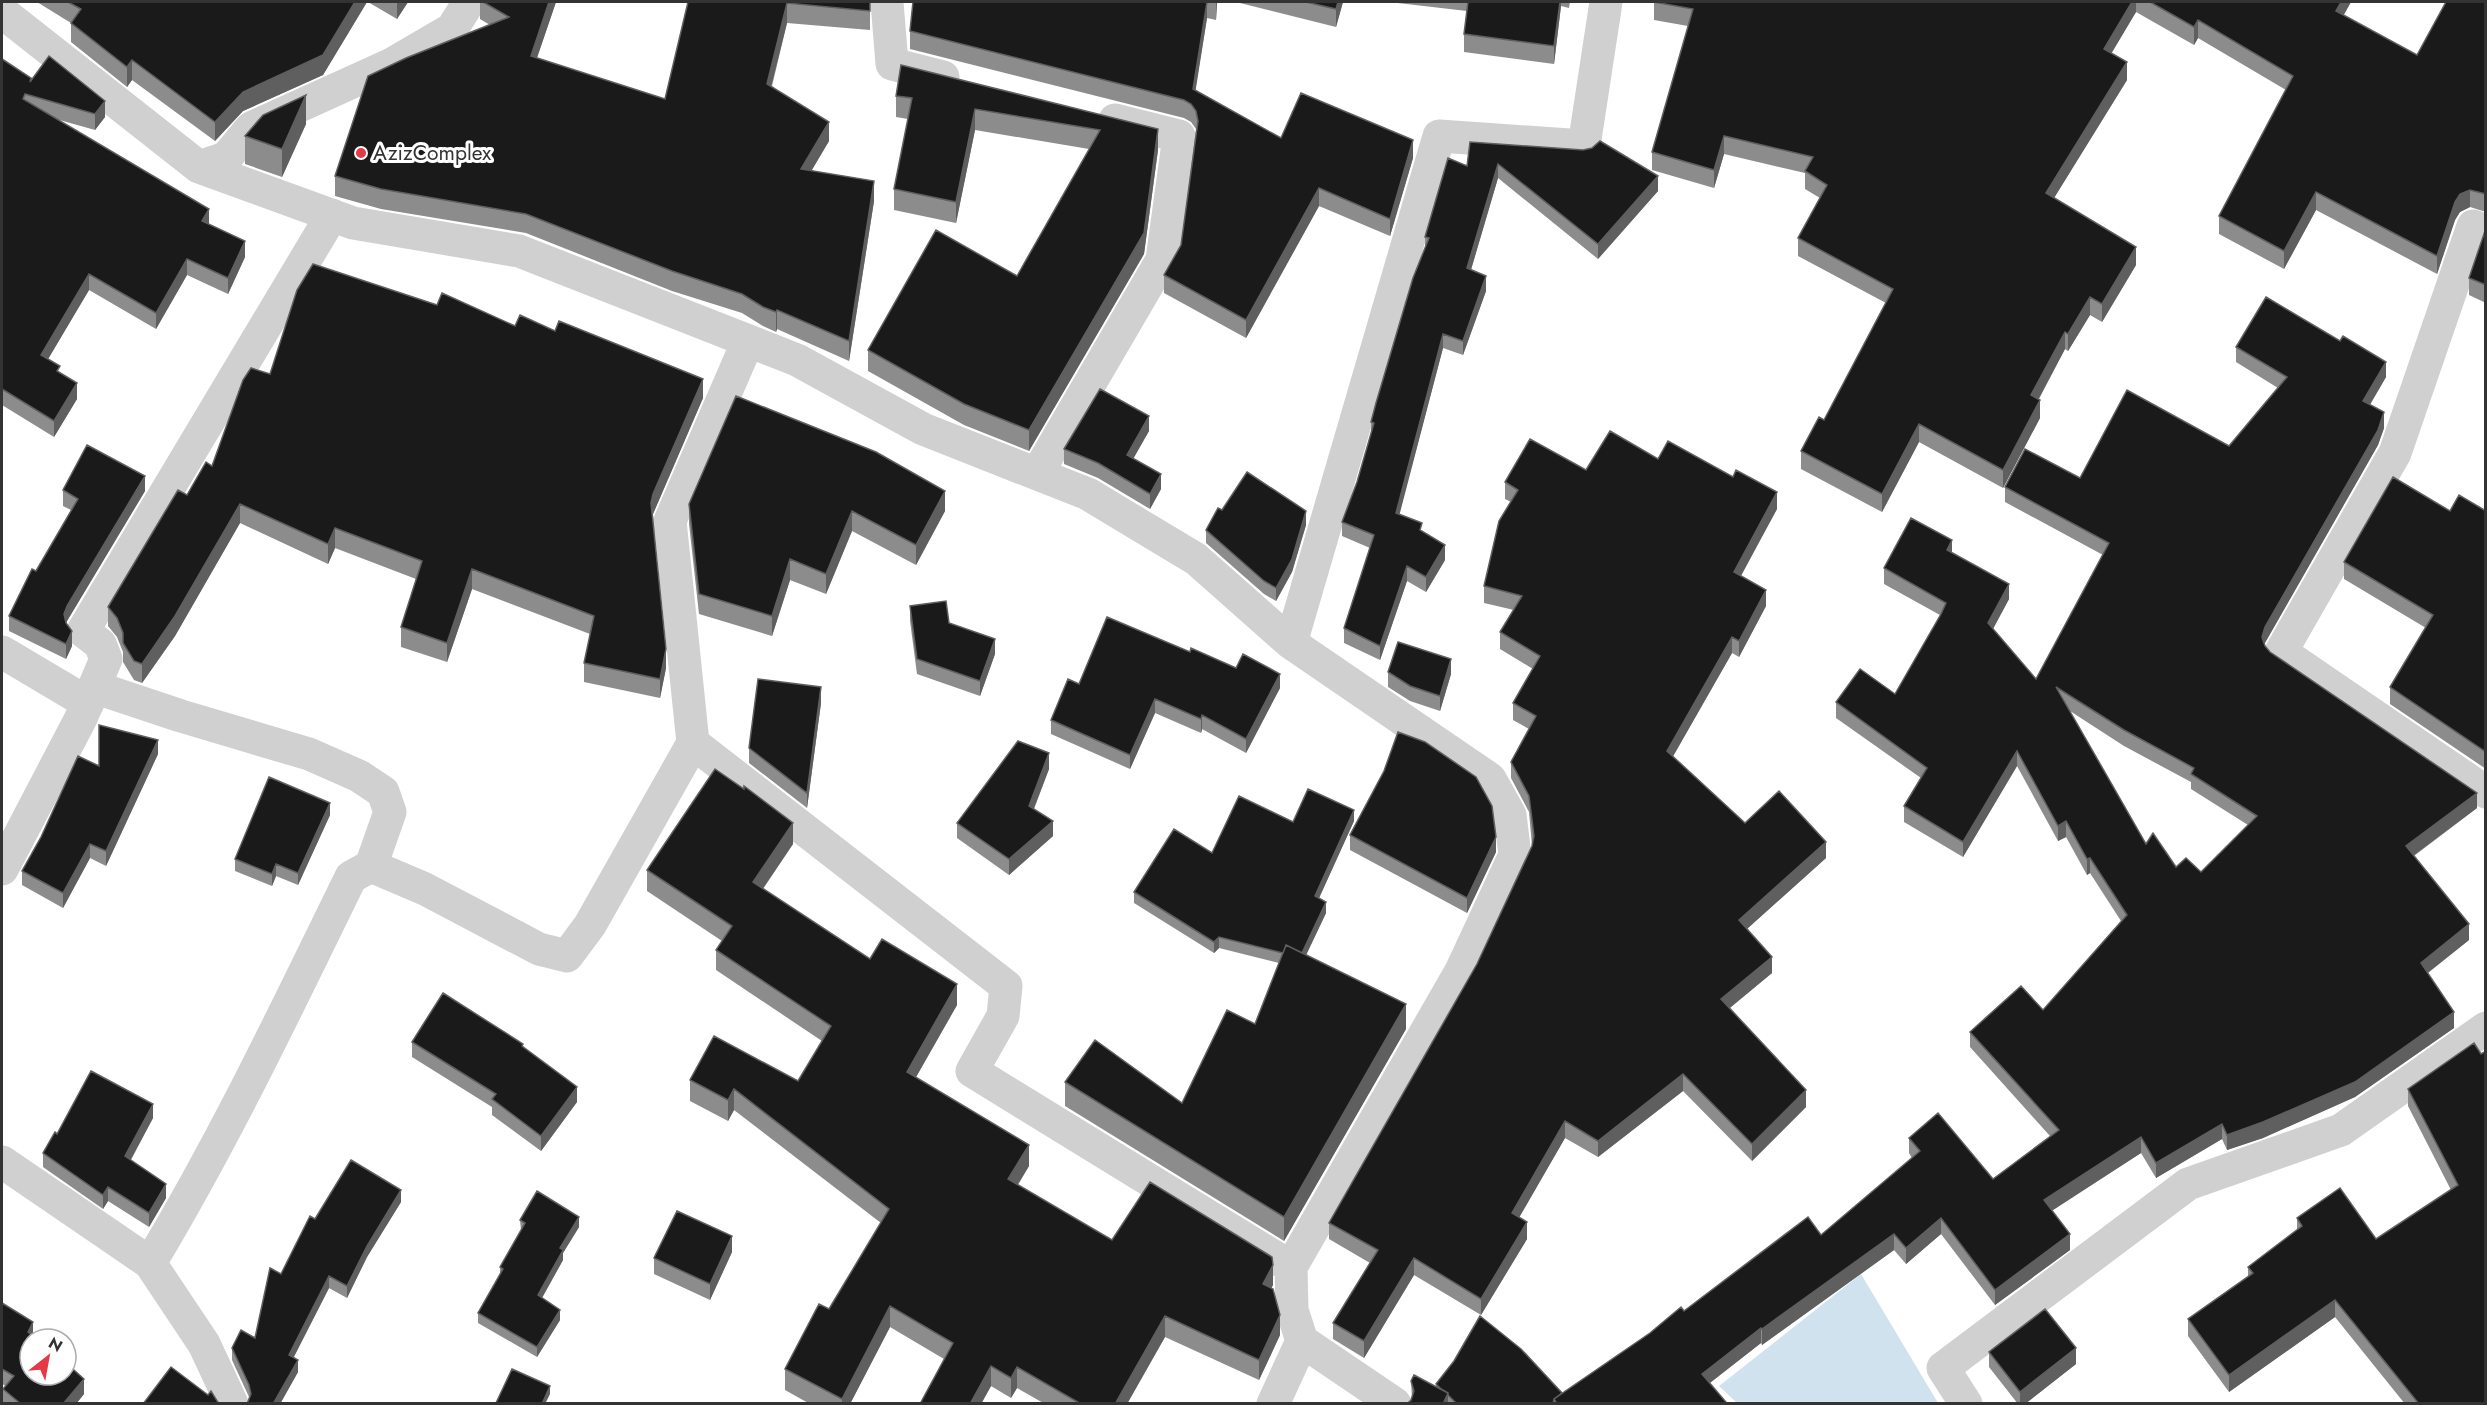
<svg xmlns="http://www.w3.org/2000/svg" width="2487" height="1405" font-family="Jost,sans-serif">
<rect width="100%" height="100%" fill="#fff"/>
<path fill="#cfe2ee" d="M1861,1274L1938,1403H1737L1719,1386Z"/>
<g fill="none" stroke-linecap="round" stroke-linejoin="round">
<path stroke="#d0d0d0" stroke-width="33" d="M887,2L892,64L943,77
M2,12L199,167L353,223L519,251L797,360L923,429L1088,494L1196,559L1291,643L1490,779L1510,815L1515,855L1461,971L1291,1267L1292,1310L1302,1341L1395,1404
M199,167L226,158L251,128L392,64L452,29L469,2
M2486,231L2473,226L2395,453L2281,652L2486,792
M748,341L670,521L693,743L1006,986L1003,1016L972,1071L1291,1267
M1037,474L1162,260L1179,136L1115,120
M1291,643L1439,136L1584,146L1606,2
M2,652L88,703
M94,687L181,716L309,754L359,776L383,792L390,812L371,866
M2,869L81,718L106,659L100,644L83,631L332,215
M2,1162L150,1263L204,1344L232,1404
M150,1263C225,1138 287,1008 351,877L371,866L425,889L539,949L567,956L590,925L693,743
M1273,1404L1302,1341
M1966,1404L1943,1368L2188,1184L2341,1130L2486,1028"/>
</g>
<path fill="#8c8c8c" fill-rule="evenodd" d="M37,2H367L323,75L243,111L215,141L132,80L127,87L71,42V23Z
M368,2H408L397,19Z
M480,2H556L537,58L665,99L688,2H870V30L787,23L772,86L829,141L812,170L874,201L849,361L777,329L776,332L763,326L742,313L672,291L526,233L381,209L335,196V176L490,25L480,19Z
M913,2H1217L1216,20L1207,18L1195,91L1281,138L1413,158L1390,236L1319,206L1246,338L1164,293V275L1181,245L1196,129L1191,122L1184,118L910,49V31Z
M1236,2H1343L1336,27Z
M1389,2H1570L1569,8L1561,6L1554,64L1464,52V34L1467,11Z
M1654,2H2351L2343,15L2417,55L2486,2V212L2470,207L2460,212L2455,220L2437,274L2316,210L2284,269L2219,234V216L2286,90L2198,38L2194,45L2136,12L2111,53L2127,80L2054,198L2136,265L2102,322L2090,315L2068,351L2065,349L2039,399L2040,418L2003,488L1919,442L1882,512L1801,469V451L1824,420L1886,303L1798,256V238L1820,198L1805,189V173L1724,154L1714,188L1652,170V152L1688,26L1654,20Z
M2,59L31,78L105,117L95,130L56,119L209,225L245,257L228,294L187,275L156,329L89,290L48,359L60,373L77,399L54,437L2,405Z
M896,96L1158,129V150L1144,254L1029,451L964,425L868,371V350L1017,276L1089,149L975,130L956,223L894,210V189L908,119L896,117Z
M306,124L282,177L245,164V136Z
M1470,142L1658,191L1598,259L1498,178L1471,270L1486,291L1463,355L1443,348L1399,514L1422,532L1445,560L1426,592L1407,581L1380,660L1344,643V628L1370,548L1342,536V522L1357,482L1371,434V422L1425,248V237L1467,166Z
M2486,231V303L2469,295V278Z
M437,305L515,326L703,398L653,514L666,668L660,698L584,682V663L590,634L472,589L447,662L401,647V627L416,579L335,548L328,564L240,523L175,636L142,683L134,680L123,662V652L117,637L108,626V607L187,495L212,466L270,374Z
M2236,347L2386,377L2370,405L2384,428L2378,445L2264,644L2270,652L2477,808L2414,856L2469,940L2428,973L2454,1028L2355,1097L2263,1138L2227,1150L2222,1139L2156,1178L2141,1153L2052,1210L2070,1250L1995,1305L1941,1234L1906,1264L1894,1250L1762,1345L1761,1343L1710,1383L1726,1404H1407L1411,1400L1412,1398L1411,1381L1436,1386V1384L1562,1393L1684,1311L1821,1235L1912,1158L1909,1153V1138L1993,1179L2050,1136L1970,1047V1032L2043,1010L2121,921L2090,873L2087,875L2066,837L2058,841L2017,766L1963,857L1904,822V806L1921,778L1836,718V702L1895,694L1940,615L1884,584V568L1952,553L2009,599L1993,629L2036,679L2103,555L2005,502V487L2080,478L2229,446L2278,388L2236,362ZM2070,711L2124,746L2191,782V789L2248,825L2201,872L2176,867L2146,844Z
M1149,431L1133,458L1161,489L1150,509L1098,478L1064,464V449Z
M1658,459L1777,509L1740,576L1766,606L1739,657L1732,653L1673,756L1745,823L1826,858L1747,929L1772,973L1730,1008L1806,1107L1752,1161L1683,1091L1598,1157L1565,1138L1519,1217L1527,1239L1481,1315L1414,1275L1364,1358L1333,1339V1323L1370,1263L1329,1239V1223L1477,964L1532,846L1529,812L1511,778V762L1529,729L1513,720V703L1533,669L1500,649V632L1514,610L1484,603V586L1511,502L1505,499V482Z
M63,490L145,491L67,621L66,624L72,646L66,659L9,631V616L36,571L71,510L63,506Z
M689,504L945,511L916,565L852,531L826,594L790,580L772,636L699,614L689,524Z
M1222,510L1306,525L1292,572L1276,601L1264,594L1206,543V530Z
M2450,511H2486V769L2390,704V687L2426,628L2344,579V562Z
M910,606L949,623L995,654L980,696L917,674L910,621Z
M1190,652L1280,688L1246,753L1202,729L1201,733L1155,713L1130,769L1051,734V720L1079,684Z
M1388,672L1451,674L1440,711L1410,701L1388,687Z
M821,703L807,808L749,763V748Z
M158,754L106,866L90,858L63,908L22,885V871L99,766Z
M1049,769L1034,809L1053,836L1009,875L957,838V823Z
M744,789L793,844L763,889L870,959L957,1005L916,1077L1029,1166L1018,1185L1112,1240L1273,1285L1271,1288L1280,1335L1259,1380L1165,1337L1127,1404H1045L1017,1388L1011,1398L991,1386L981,1404H920L944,1359L890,1327L850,1404H810L785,1390V1369L829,1309L881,1223L734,1110L728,1121L690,1101V1080L798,1081L822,1041L716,970V950L722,941L647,891V870Z
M330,815L298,885L276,876L272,886L235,871V859Z
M1354,821L1319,898L1326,913L1306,955L1406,1029L1284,1241L1065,1106V1082L1182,1103L1255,1024L1279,963L1219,948L1214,953L1134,903V892L1212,853L1293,822Z
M1350,835L1496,852L1467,913L1350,850Z
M412,1042L523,1047L577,1102L541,1151L492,1115V1107L412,1057Z
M2474,1043L2486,1404H2405L2335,1317L2229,1392L2188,1336V1319L2248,1276V1267L2297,1230V1218L2376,1239L2451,1190L2408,1106V1089Z
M153,1118L131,1160L166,1198L149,1227L108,1201L103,1209L43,1167V1153L57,1134Z
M401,1202L367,1257L347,1298L329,1288L294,1357L298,1372L280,1404H247L249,1397L232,1360V1348L255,1338L281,1274L315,1219Z
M520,1220L579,1227L563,1253V1260L542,1298L560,1320L537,1357L478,1323V1313L500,1274V1267L521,1230Z
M732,1252L710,1300L654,1274V1258Z
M2,1303L33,1336L84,1394L76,1404H3V1389L6,1386L2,1384Z
M1989,1352L2076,1364L2025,1404H2018L1989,1367Z"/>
<path fill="#5f5f5f" d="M355,2H367L323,75L243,111L215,141V122L243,92Z
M397,2H408L397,19Z
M549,2H556L531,75V56Z
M1207,2V18L1193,107V89Z
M1216,2H1217L1216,20Z
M1338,2H1343L1336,27V9Z
M1560,2H1561V6L1554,64V46Z
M2132,2H2136V12L2104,66V49Z
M2341,2H2351L2336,29V11Z
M787,3V23L767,103V84Z
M2198,20V38L2194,45V27Z
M132,60V80L127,87V67Z
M2127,62V80L2046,211V193Z
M306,95V124L282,177V149Z
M105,101V117L95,130V114Z
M975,109V130L956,223V202Z
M829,122V141L801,188V169Z
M1158,129V150L1144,254L1029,451V430Z
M1724,136V154L1714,188V170Z
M1413,140V158L1390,236V219Z
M1498,164V178L1467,283V268Z
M1658,176V191L1598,259V244Z
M874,181V201L849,361V341Z
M1319,188V206L1246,338V320Z
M2470,190V207L2460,212L2455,220L2437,274V256L2455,202L2460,194Z
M2316,192V210L2284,269V251Z
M209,209V225L202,221Z
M245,241V257L228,294V278Z
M2136,247V265L2102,322V304Z
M187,259V275L156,329V313Z
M89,274V290L41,371V355Z
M1486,276V291L1463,355V341Z
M2090,297V315L2068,351V334Z
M777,310V329L776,332V312Z
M2065,332V349L2031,413V395Z
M1443,334V348L1396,528V513Z
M2386,362V377L2363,416V401Z
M703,379V398L653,514L651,503L653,494Z
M77,383V399L54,437V421Z
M2040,400V418L2003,488V470Z
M2384,412V428L2378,445L2265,643L2262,652V637L2265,627Z
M1149,416V431L1127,470V455Z
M1919,424V442L1882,512V494Z
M1161,474V489L1150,509V494Z
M145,476V491L67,621L64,629V614L67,606Z
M945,491V511L916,565V545Z
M1777,492V509L1734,589V572Z
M240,504V523L175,636L142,683V664Z
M852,511V531L826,594V574Z
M1306,511V525L1292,572L1276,601V588Z
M335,528V548L328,564V544Z
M1952,540V555L1947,550Z
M1445,545V560L1426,592V577Z
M790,559V580L772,636V616Z
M1407,566V581L1380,660V646Z
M472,569V589L447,662V643Z
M2009,584V599L1988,638V623Z
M1766,590V606L1739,657V641Z
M72,631V646L66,659V644Z
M1732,637V653L1667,767V751Z
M995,639V654L980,696V681Z
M666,649V668L660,698V679Z
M1451,659V674L1440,711V696Z
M1280,674V688L1246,753V739Z
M821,687V703L807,808V793Z
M1155,699V713L1130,769V755Z
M1202,715V729L1201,733V719Z
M158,740V754L106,866V851Z
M2017,751V766L1963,857V842Z
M1049,753V769L1029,821V806Z
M2477,793V808L2406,861V846Z
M330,803V815L298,885V873Z
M1354,810V821L1315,907V896Z
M1053,821V836L1009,875V859Z
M2066,821V837L2058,841V826Z
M793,823V844L753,903V882Z
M1496,837V852L1467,913V898Z
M1826,842V858L1739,936V920Z
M90,844V858L63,908V893Z
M2090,858V873L2087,875V859Z
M276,864V876L272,886V874Z
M1326,902V913L1300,968V957Z
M2469,924V940L2421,978V963Z
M1219,937V948L1214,953V942Z
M1772,957V973L1721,1015V999Z
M957,984V1005L907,1093V1072Z
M1406,1004V1029L1284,1241V1217Z
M2454,1012V1028L2355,1097L2263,1138L2227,1150V1135Z
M1683,1074V1091L1598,1157V1141Z
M577,1087V1102L541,1151V1136Z
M734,1089V1110L728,1121V1100Z
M1806,1090V1107L1752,1161V1144Z
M153,1104V1118L125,1170V1156Z
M1565,1121V1138L1512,1230V1213Z
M2222,1124V1139L2156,1178V1163Z
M2141,1137V1153L2044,1216V1200Z
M1029,1145V1166L1008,1200V1179Z
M166,1184V1198L149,1227V1213Z
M108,1187V1201L103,1209V1195Z
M401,1190V1202L367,1257L347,1298V1286L367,1246Z
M579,1217V1227L563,1253V1260L538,1305V1295L560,1248Z
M1941,1218V1234L1906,1264V1248Z
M1527,1222V1239L1481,1315V1299Z
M1894,1234V1250L1762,1345V1329Z
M2070,1234V1250L1995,1305V1290Z
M732,1236V1252L710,1300V1284Z
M1414,1258V1275L1364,1358V1341Z
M1273,1265V1285L1263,1305V1284Z
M329,1276V1288L289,1366V1355Z
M2335,1300V1317L2229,1392V1375Z
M890,1306V1327L850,1404H842V1399Z
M560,1310V1320L537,1357V1347Z
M1280,1315V1335L1259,1380V1360Z
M1165,1316V1337L1127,1404H1115Z
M33,1322V1338L28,1332Z
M1761,1328V1343L1702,1389V1374Z
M2076,1348V1364L2025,1404H2020V1392Z
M298,1360V1372L280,1404H273Z
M991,1366V1386L981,1404H970Z
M1017,1367V1388L1011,1398V1378Z
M84,1379V1394L76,1404H63Z
M550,1386V1394L545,1404H542Z
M1448,1393V1404H1443Z"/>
<path fill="#1a1a1a" stroke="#5f5f5f" stroke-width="1.5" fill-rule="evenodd" d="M68,2H355L323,55L243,92L215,122L132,60L127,67L71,23L81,9Z
M483,2H549L531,56L665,99L688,2H870V11L787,3L767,84L829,122L801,169L874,181L849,341L777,310L776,312L763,307L742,294L672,271L526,214L381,189L335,176L368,76L406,58L509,17Z
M913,2H1207L1193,89L1281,138L1301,93L1413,140L1390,219L1319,188L1246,320L1164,275L1181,245L1198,121L1196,111L1191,104L1184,100L910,31Z
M1306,2H1338L1336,9Z
M1468,2H1560L1554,46L1464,34Z
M1654,2H2132L2104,49L2127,62L2046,193L2136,247L2102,304L2090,297L2068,334L2065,332L2031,395L2040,400L2003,470L1919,424L1882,494L1801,451L1819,417L1824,420L1893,289L1798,238L1827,185L1805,171L1813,157L1724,136L1714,170L1652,152L1693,9Z
M2150,2H2341L2336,11L2417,55L2446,2H2486V194L2470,190L2460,194L2455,202L2437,256L2316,192L2284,251L2219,216L2293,76L2198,20L2194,27Z
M49,56L105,101L95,114L25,94L23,99L209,209L202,221L245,241L228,278L187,259L156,313L89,274L41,355L60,366L57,371L77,383L54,421L2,389V59L31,78L30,82Z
M901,65L1158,129L1144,233L1029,430L964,404L868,350L936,230L1017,276L1100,130L975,109L956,202L894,189L912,98L896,96Z
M306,95L282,149L245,136L263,115Z
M1600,141L1658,176L1598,244L1498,164L1467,268L1486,276L1463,341L1443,334L1396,513L1422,523L1420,530L1445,545L1426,577L1407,566L1380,646L1344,628L1374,535L1342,522L1357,482L1374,423L1371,422L1376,403L1413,278L1429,238L1425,237L1448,158L1467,166L1470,142L1583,150L1592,148Z
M2485,231H2486V285L2469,278Z
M313,264L437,305L442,293L515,326L520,315L555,331L559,321L703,379L653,494L651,503L666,649L660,679L584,663L594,616L472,569L447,643L401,627L422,561L335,528L328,544L240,504L175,616L142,664L134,661L123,643V633L117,618L108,607L178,490L187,495L206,462L212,466L243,380L251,368L270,374L297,290Z
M2266,297L2340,341L2343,336L2386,362L2363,401L2384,412L2378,430L2265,627L2262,637L2265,646L2270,652L2477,793L2406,846L2469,924L2421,963L2454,1012L2355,1082L2263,1122L2227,1135L2222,1124L2156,1163L2141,1137L2044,1200L2070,1234L1995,1290L1941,1218L1906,1248L1894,1234L1762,1329L1761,1328L1702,1374L1726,1402L1725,1404H1557L1554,1399L1650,1333L1681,1307L1684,1311L1808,1217L1821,1235L1920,1151L1909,1138L1938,1113L1993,1179L2059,1130L1970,1032L2021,986L2043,1010L2127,915L2090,858L2087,859L2066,821L2058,826L2017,751L1963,842L1904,806L1927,768L1836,702L1860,669L1895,694L1941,614L1946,603L1884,568L1911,518L1952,540L1947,550L2009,584L1988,623L2036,679L2109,543L2005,487L2025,449L2080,478L2127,390L2229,446L2287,377L2236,347ZM2056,687L2124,730L2194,768L2191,774L2257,816L2201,872L2186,858L2176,867L2153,833L2146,844Z
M1100,389L1149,416L1127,455L1161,474L1150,494L1098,463L1064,449Z
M736,396L876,452L945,491L916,545L852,511L826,574L790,559L772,616L699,594L689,504Z
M1610,431L1658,459L1668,441L1733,477L1736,470L1777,492L1734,572L1766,590L1739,641L1732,637L1667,751L1745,823L1779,791L1826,842L1739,920L1772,957L1721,999L1806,1090L1752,1144L1683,1074L1598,1141L1565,1121L1512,1213L1527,1222L1481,1299L1414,1258L1364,1341L1333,1323L1378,1250L1329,1223L1477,964L1532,846L1534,836L1529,796L1511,762L1536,716L1513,703L1540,656L1500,632L1522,596L1484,586L1499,521L1518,490L1505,482L1530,439L1586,470Z
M87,445L145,476L67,606L64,614L66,623L72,631L66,644L9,616L32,569L36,571L78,499L63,490Z
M1247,472L1306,511L1292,559L1276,588L1264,581L1206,530L1218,508L1222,510Z
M2393,477L2450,511L2459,495L2486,511V752L2390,687L2433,615L2344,562Z
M946,601L949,623L995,639L980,681L917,659L910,606Z
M1107,617L1190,652L1191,648L1236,668L1243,654L1280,674L1246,739L1202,715L1201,719L1155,699L1130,755L1051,720L1068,679L1079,684Z
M1398,642L1451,659L1440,696L1410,686L1388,672Z
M758,679L821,687L807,793L749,748Z
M99,725L158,740L106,851L90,844L63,893L22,871L41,837L78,756L99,766Z
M1398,732L1425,742L1476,777L1492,806L1496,837L1467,898L1350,835L1384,771Z
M1018,741L1049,753L1029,806L1053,821L1009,859L957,823Z
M715,769L744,789V786L793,823L753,882L870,959L882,939L957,984L907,1072L1029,1145L1008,1179L1112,1240L1150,1182L1272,1257L1273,1265L1263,1284L1273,1289L1280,1315L1259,1360L1165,1316L1115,1404H1081L1017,1367L1011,1378L991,1366L970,1404H920L953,1343L890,1306L842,1399L785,1369L819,1304L829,1309L889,1209L734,1089L728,1100L690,1080L714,1036L798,1081L831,1026L716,950L732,926L647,870Z
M269,777L330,803L298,873L276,864L272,874L235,859Z
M1308,789L1354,810L1315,896L1326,902L1302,953L1286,945L1283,953L1219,937L1214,942L1134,892L1174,829L1212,853L1239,796L1293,822Z
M1286,945L1406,1004L1284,1217L1065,1082L1095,1040L1182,1103L1227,1010L1255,1024Z
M443,993L523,1044L522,1046L577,1087L541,1136L492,1099L496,1094L412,1042Z
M2474,1043L2481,1054L2486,1051V1404H2419L2335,1300L2229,1375L2188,1319L2253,1273L2248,1267L2302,1226L2297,1218L2340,1188L2376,1239L2458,1185L2408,1089Z
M91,1071L153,1104L125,1156L166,1184L149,1213L108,1187L103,1195L43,1153L55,1132L57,1134Z
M351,1160L401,1190L367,1246L347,1286L329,1276L289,1355L298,1360L273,1404H247L251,1394L249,1385L232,1348L241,1330L255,1338L270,1268L281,1274L310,1216L315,1219Z
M537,1191L579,1217L560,1248L563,1250L538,1295L560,1310L537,1347L478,1313L503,1269L500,1267L525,1223L520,1220Z
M677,1211L732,1236L710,1284L654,1258Z
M2,1303L33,1322L28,1332L37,1339H30V1375H66V1363L84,1379L63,1404H21L3,1389L14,1376L2,1369Z
M2045,1309L2076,1348L2020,1392L1989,1352Z
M1480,1316L1521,1349L1562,1393L1554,1399L1553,1404H1457L1448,1395V1393L1441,1389L1436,1384L1454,1361Z
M171,1367L208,1395L211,1391L219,1404H143Z
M512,1369L550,1386L542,1404L496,1403Z
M1414,1375L1448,1393L1443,1404H1407L1411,1400L1414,1391L1411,1381Z"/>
<circle fill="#e63946" stroke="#fff" stroke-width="2" cx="361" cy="153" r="6"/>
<g text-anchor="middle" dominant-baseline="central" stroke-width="6" stroke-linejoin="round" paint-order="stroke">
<g font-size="21" fill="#333" stroke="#fff" text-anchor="start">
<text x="373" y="153">AzizComplex</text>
</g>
</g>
<rect width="2487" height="1405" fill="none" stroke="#333333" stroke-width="6"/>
<g transform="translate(48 1357) rotate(31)"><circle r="28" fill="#ffffff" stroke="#adadad" stroke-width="1.5"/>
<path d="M0-4.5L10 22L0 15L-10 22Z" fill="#e63946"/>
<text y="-9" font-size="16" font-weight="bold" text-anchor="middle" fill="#333333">N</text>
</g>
</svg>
